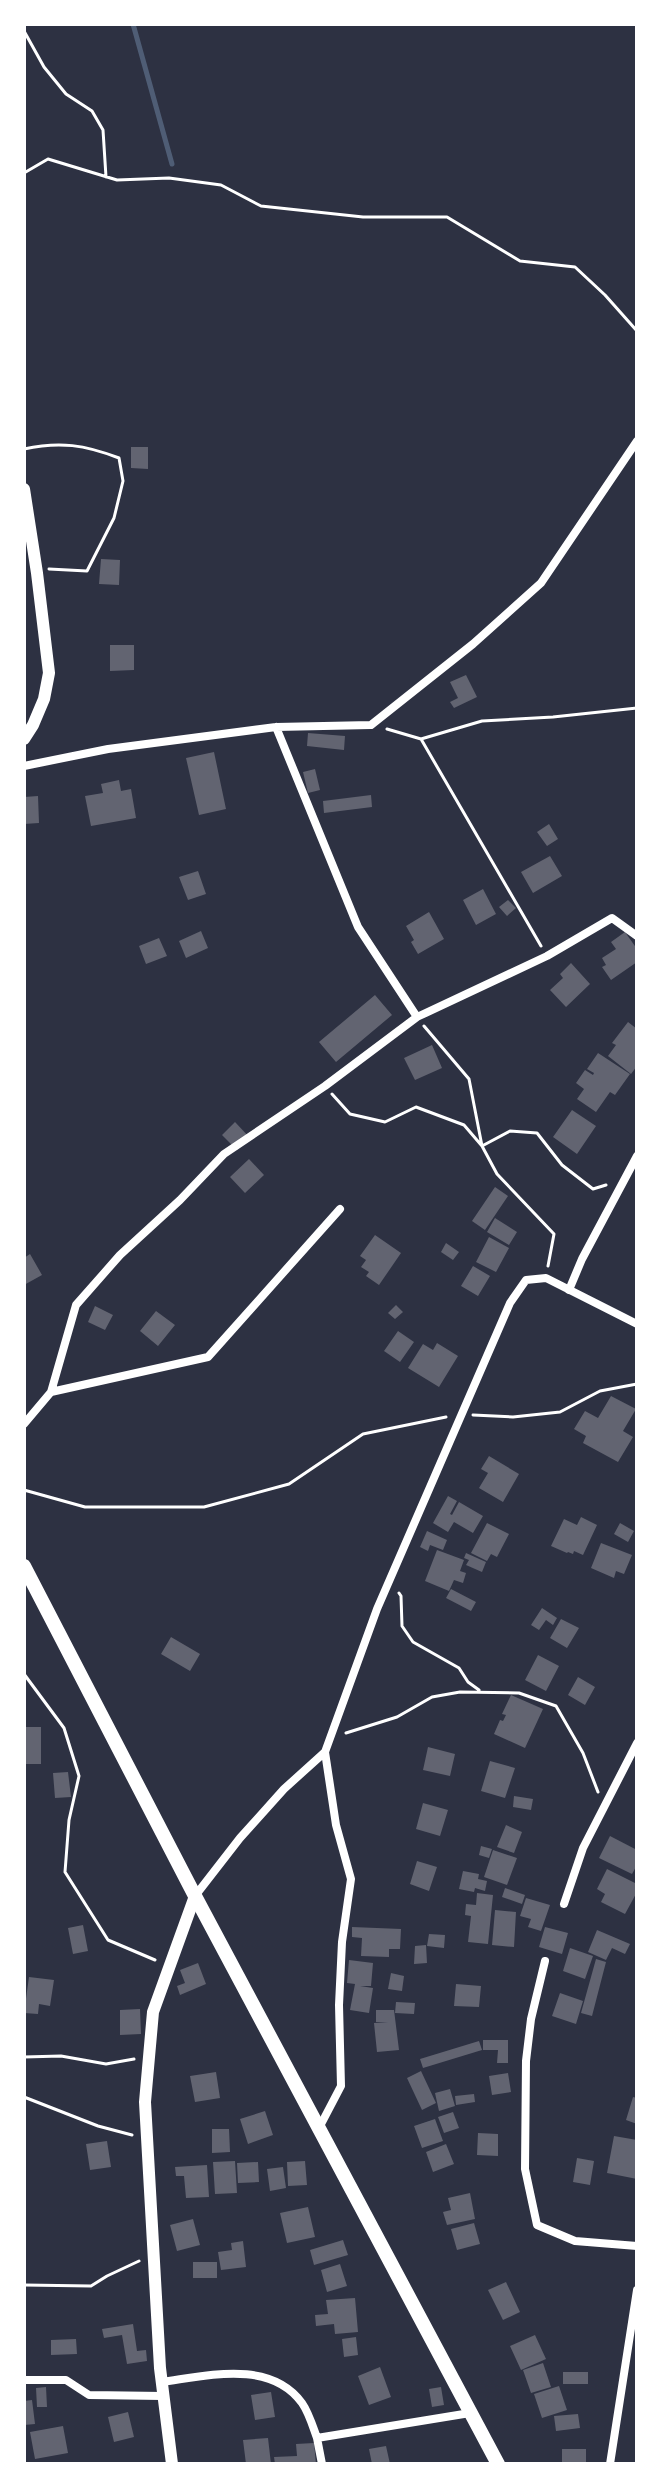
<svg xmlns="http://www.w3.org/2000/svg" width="661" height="2488" font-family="'Exo 2',sans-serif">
<rect width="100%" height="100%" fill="#2d3142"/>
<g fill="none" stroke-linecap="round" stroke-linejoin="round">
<path stroke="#4f5d75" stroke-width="5" d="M133,24L172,164"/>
</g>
<path fill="#626471" d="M131,447H148V469L131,468Z
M101,559L120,560L119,585L99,584Z
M110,645H134V670L110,671Z
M466,675L477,697L454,708L450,702L458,698L450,682Z
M308,733L345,736L344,750L307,746Z
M214,752L226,809L199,815L186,758Z
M315,769L320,790L308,793L303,772Z
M119,780L121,791L131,789L136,818L91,826L85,796L103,793L101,784Z
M371,795L372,807L324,813L323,801Z
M38,796L39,823L24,824V797Z
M549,824L558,839L547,846L537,832Z
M550,856L562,876L533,893L521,872Z
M198,871L206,894L188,900L179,877Z
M483,889L496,914L476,925L463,900Z
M508,900L516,908L507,916L499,907Z
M429,912L444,939L418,954L411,942L414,940L406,926Z
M201,931L208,948L186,958L179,941Z
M625,932L637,949V962L611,980L602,967L606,965L602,958L616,949L611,942Z
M159,938L167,956L146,964L139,946Z
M571,963L590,984L566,1007L550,990L563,978L560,974Z
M375,995L392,1015L336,1062L319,1042Z
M628,1022L637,1029V1066L631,1074L608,1056L616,1045L612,1043Z
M432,1045L442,1068L415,1080L404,1058Z
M598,1053L630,1074L615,1095L610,1092L596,1112L577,1099L584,1089L576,1083L585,1070L593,1075L594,1073L587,1069Z
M572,1110L596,1126L577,1154L553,1137Z
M235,1122L250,1138L237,1150L222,1135Z
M249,1159L264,1175L245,1193L230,1177Z
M495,1187L508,1196L485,1230L472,1221Z
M495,1218L517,1232L509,1245L487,1232Z
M375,1235L401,1253L379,1285L366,1276L369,1272L361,1267L366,1260L360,1256Z
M489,1237L509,1248L496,1272L476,1262Z
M446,1243L459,1252L453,1260L441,1252Z
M30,1254L42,1275L24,1285V1258Z
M473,1266L490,1276L478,1296L461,1286Z
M396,1305L403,1312L395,1319L388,1313Z
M95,1306L113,1315L105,1330L88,1322Z
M156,1311L175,1325L158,1346L140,1331Z
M398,1331L414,1342L400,1362L384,1351Z
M437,1343L458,1356L439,1387L408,1368L423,1344L433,1350Z
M611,1396L636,1409L623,1431L633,1437L618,1462L583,1443L586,1436L574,1429L585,1411L598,1418Z
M489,1456L519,1474L503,1502L479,1488L488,1473L481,1469Z
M448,1496L457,1501L450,1514L452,1515L459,1502L483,1516L473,1533L454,1522L448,1532L433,1523Z
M581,1517L597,1525L583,1555L574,1551L573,1554L568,1552L567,1553L551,1546L564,1519L577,1525Z
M487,1523L509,1534L497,1557L491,1554L487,1561L471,1553Z
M620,1523L634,1531L628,1542L614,1534Z
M427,1531L447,1540L443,1550L430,1545L428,1551L420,1547Z
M601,1543L632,1555L624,1574L616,1571L614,1578L591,1568Z
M437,1550L464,1560L460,1571L466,1573L463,1583L454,1580L449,1591L425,1581Z
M466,1553L486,1562L482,1572L466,1565L469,1560L464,1558Z
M451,1589L476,1602L471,1611L446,1598Z
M542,1608L557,1618L553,1625L546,1620L539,1630L531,1625Z
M561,1619L579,1628L567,1648L550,1638Z
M171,1637L200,1654L190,1671L161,1654Z
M538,1655L559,1666L546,1691L525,1680Z
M578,1677L595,1687L585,1705L568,1695Z
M511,1695L543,1709L525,1748L494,1734L500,1720L503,1721L506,1715L502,1714Z
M24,1727H41V1764H24Z
M428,1747L455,1754L450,1776L423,1770Z
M490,1761L515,1768L505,1798L481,1791Z
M68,1772L71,1797L55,1798L53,1773Z
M514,1796L533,1799L531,1810L513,1807Z
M423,1803L448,1810L440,1836L416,1829Z
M506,1825L522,1832L514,1853L497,1847Z
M610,1836L637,1850V1865L632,1874L599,1858Z
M481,1846L492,1849L489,1858L479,1855Z
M493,1850L517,1858L507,1885L484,1877Z
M417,1861L437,1867L429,1891L410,1884Z
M607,1869L637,1884V1892L625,1914L601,1902L605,1894L597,1889Z
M463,1871L479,1874L478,1879L487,1881L485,1891L475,1888L474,1892L459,1889Z
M505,1888L525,1895L522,1904L502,1897Z
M477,1893L493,1895L488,1944L468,1942L471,1916L465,1915L466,1904L476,1905Z
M526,1898L550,1905L541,1931L528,1927L531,1919L520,1916Z
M495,1910L516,1912L514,1947L492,1945Z
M83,1925L88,1951L73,1954L68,1928Z
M352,1927L401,1929L400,1949H389V1957L361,1956L362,1938L352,1937Z
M545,1927L568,1933L562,1954L539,1947Z
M597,1930L630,1944L625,1954L612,1948L606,1960L588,1952Z
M429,1934L445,1935L444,1948L427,1946Z
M426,1945L427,1963L414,1964L415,1946Z
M570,1948L593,1956L585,1979L563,1971Z
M596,1959L606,1962L592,2016L581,2013Z
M349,1960L373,1963L371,1986H360L373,1988L369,2013L350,2010L355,1984L347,1983Z
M198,1963L206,1984L180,1995L177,1986L185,1983L180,1970Z
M391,1973L404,1976L402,1991L388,1989Z
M29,1977L54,1980L50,2006L39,2004L38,2014L24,2013Z
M456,1984L481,1986L479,2007L454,2006Z
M560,1993L583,2001L576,2024L552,2016Z
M396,2002L415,2003L414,2014L395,2013Z
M140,2009L141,2034L120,2035V2010Z
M376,2010H394L399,2050L377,2052L374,2023L388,2022H376Z
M483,2040H508V2063H497L498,2050H483Z
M479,2041L482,2050L423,2068L420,2059Z
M421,2071L436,2103L422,2110L407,2078Z
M216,2072L220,2098L195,2102L190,2076Z
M508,2073L511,2092L492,2095L489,2076Z
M450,2089L455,2106L439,2111L435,2093Z
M474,2094L475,2102L456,2105L455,2096Z
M633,2097L637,2098V2124L626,2120Z
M265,2111L273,2135L248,2144L240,2119Z
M453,2112L459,2128L444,2133L438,2117Z
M435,2119L443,2141L422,2148L414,2126Z
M212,2129H229L230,2152L212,2153Z
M478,2133L498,2134V2156L477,2155Z
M614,2136L637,2140V2179L607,2173Z
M107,2141L111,2167L90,2170L86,2144Z
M446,2144L454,2164L433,2172L426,2152Z
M577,2158L594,2161L590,2185L573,2182Z
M235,2161L237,2193L215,2194L213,2162Z
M305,2161L307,2185L288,2186L287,2162Z
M258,2162L259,2182L238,2183L237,2163Z
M207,2165L209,2197L186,2198L184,2176H176L175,2167Z
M283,2167L286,2188L270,2191L267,2169Z
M470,2193L475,2219L447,2225L443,2212L451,2210L448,2198Z
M308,2207L315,2237L287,2243L280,2213Z
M193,2219L200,2245L177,2251L170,2225Z
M474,2223L480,2244L457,2250L451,2229Z
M343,2240L348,2255L314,2265L310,2250Z
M243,2241L246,2267L221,2270L218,2252L232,2250L231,2243Z
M193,2262H217V2278H193Z
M340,2264L347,2286L327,2292L321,2270Z
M506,2282L520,2312L503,2320L488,2290Z
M355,2298L358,2332L335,2334L334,2324L316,2326L315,2315L328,2314L326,2300Z
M133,2324L137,2351L146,2350L147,2361L127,2364L122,2335L104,2338L102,2329Z
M535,2335L546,2359L521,2370L510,2346Z
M356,2337L358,2355L344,2357L342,2339Z
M76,2339L77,2354L51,2355V2340Z
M543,2363L551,2387L531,2393L523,2370Z
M380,2367L391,2397L369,2405L358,2376Z
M563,2372H588V2384H563Z
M559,2386L567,2410L542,2418L534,2394Z
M46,2387L47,2407H37L36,2388Z
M441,2387L444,2405L432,2407L429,2389Z
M271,2392L275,2417L255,2420L251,2395Z
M32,2400L35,2424L24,2425V2401Z
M128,2412L134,2437L114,2442L108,2417Z
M578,2414L580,2428L556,2431L554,2416Z
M63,2426L68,2453L35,2459L30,2432Z
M268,2438L271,2464H246L243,2440Z
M314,2443L316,2464H275L274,2457L297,2456L296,2444Z
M386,2446L390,2464H372L369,2449Z
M562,2449H586V2464H562Z"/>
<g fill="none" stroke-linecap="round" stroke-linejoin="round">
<path stroke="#fff" stroke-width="3" d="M24,31L44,67L66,94L92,111L103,130L106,177
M24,173L48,159L117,180L169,178L221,185L261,206L363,217H447L520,261L575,267L605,295L637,331
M24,449C60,441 85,445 119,458L123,481L114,518L87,571L49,569
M387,729L421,739L482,721L553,717L637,708
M421,739L541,946
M424,1026L469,1079L482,1146L497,1174L554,1234L548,1266
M332,1094L350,1114L385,1122L416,1107L464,1125L482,1146L510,1131L537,1133L562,1165L593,1189L606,1185
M473,1415L513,1417L560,1412L600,1391L637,1384
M24,1490L85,1507H204L289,1484L363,1434L446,1417
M399,1593L401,1596L402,1626L413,1642L459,1668L468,1682L479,1690
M24,1674L64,1728L79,1776L69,1820L65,1872L108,1940L155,1960
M346,1733L397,1717L432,1697L460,1692L519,1693L556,1706L583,1753L598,1792
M24,2057L61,2056L106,2064L134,2059
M24,2097L98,2126L132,2135
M24,2285L91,2286L107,2276L139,2261"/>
<path stroke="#fff" stroke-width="8" d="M276,727L358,927L417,1017
M24,766L108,749L276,727L371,725L473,644L541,583L637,441
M569,1290L582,1259L637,1156
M51,1392L76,1305L120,1255L180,1200L224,1154L325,1086L417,1017L547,956L612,918L637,936
M24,1424L51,1392L208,1357L340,1209
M195,1896L240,1838L284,1789L325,1752L377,1609L510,1303L526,1280L546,1278L637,1324
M564,1904L583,1848L637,1743
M545,1961L531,2019L526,2061L525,2169L537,2225L575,2241L637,2246
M319,2128L341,2086L339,2005L342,1942L351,1879L336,1825L325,1752
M24,2380H66L89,2395L163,2396
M161,2382C207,2376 270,2359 302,2403C309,2413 313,2427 317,2438L470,2413
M317,2438L322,2464
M610,2464L637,2290"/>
<path stroke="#fff" stroke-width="12" d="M24,489L37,573L49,673L44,699L33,725L24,739
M172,2464L160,2368L145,2102L153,2012L195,1896"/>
<path stroke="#fff" stroke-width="14" d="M24,1566L195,1896L498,2464"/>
</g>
<rect width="661" height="2488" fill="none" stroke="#ffffff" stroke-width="52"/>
</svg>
